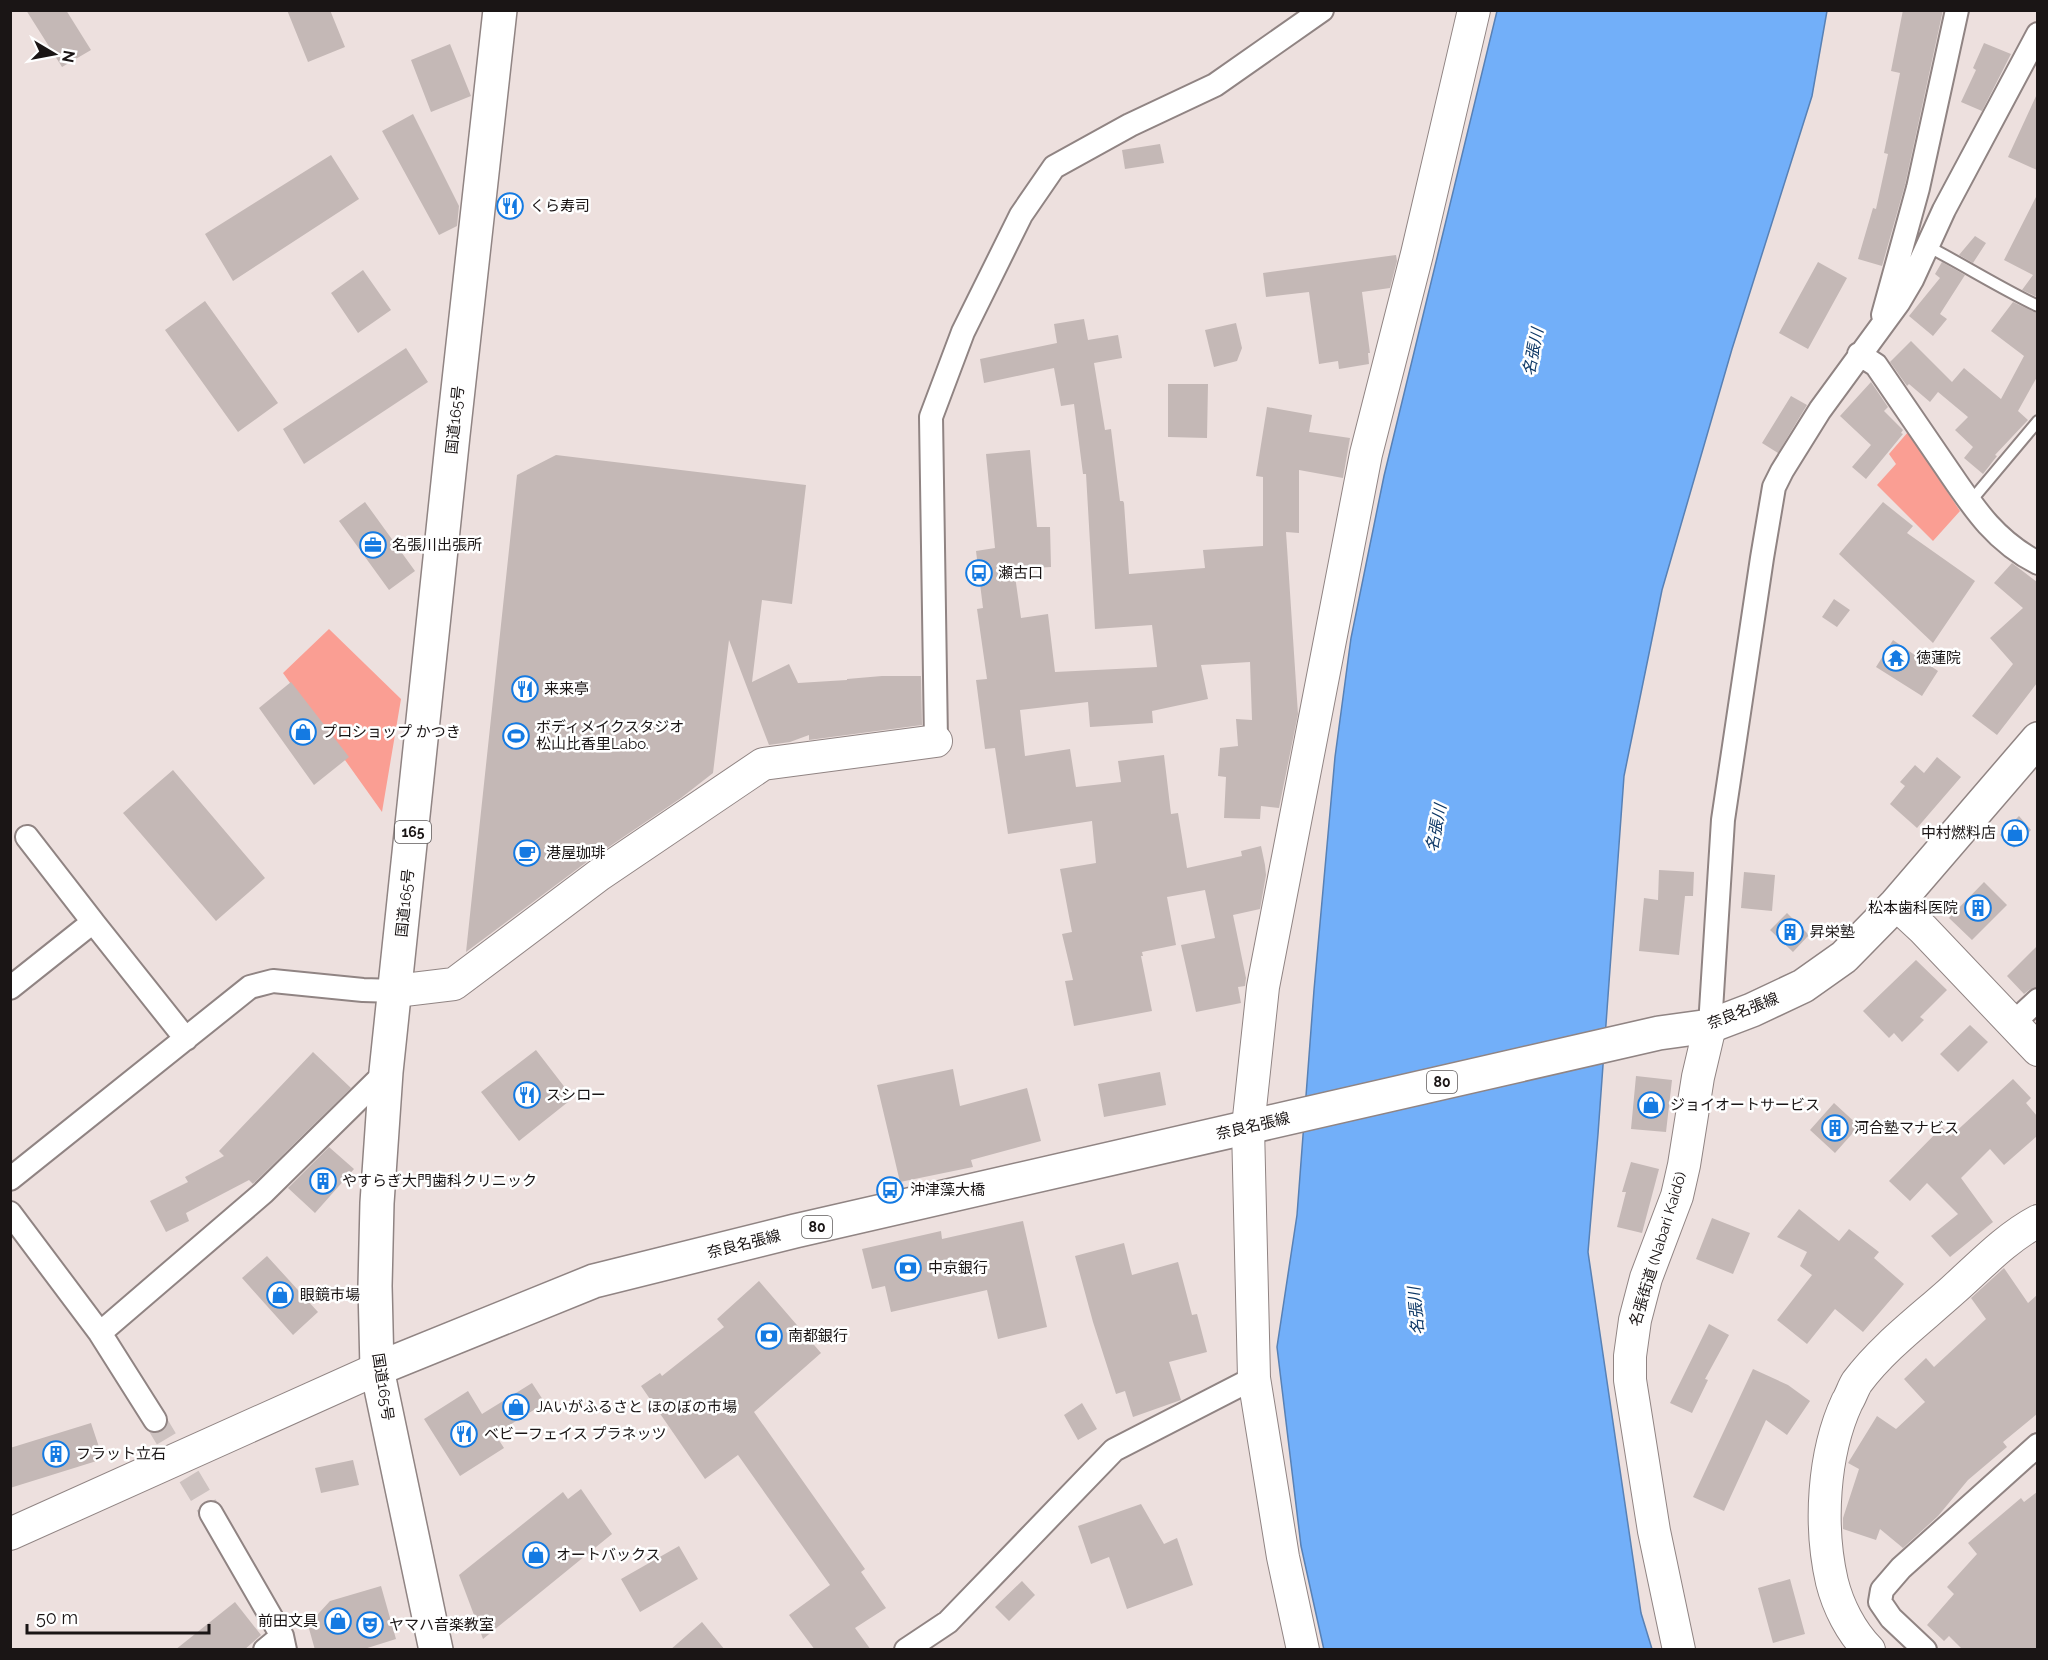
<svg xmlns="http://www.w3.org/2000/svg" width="2048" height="1660" font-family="Raleway,'Noto Sans JP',sans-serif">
<rect width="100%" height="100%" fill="#ede0de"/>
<path fill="#fa9e93" d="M1908,432L1960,511L1933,541L1877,485L1896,464L1889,454Z
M329,629L401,699L382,812L283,673Z"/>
<path fill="#72aff9" stroke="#5881b5" stroke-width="1.5" d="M1497,11H1827L1812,96L1732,349L1662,590L1624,776L1598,1134L1588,1252L1641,1613L1652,1649L1324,1650L1301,1546L1277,1347L1297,1215L1314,990L1335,757L1351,638L1384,476Z"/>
<path fill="#c4b8b6" d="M26,10H66L91,50L62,67Z
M287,10H330L345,47L308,62Z
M1903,10H1943L1905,185L1882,266L1858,259L1873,208L1876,209L1888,154L1884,153L1900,73L1891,71Z
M1984,43L2011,54L1982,111L1961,102L1976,70L1973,68Z
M450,44L471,96L431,112L411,60Z
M2037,94V170L2008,157Z
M413,114L459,206L457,226L439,235L382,131Z
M1160,144L1164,163L1125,169L1122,150Z
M331,155L359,199L233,281L205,234Z
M2037,195V297L2022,290L2033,275L2004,260Z
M1975,236L1986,243L1973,263L1959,255Z
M1396,255L1397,261L1390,288L1362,292L1370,353H1368L1369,364L1339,369L1338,361L1319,364L1309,292L1266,297L1263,273Z
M1818,262L1847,278L1808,349L1779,333Z
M1942,262L1965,275L1940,314L1947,319L1933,336L1909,316L1940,278L1935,274Z
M363,270L391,310L358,333L331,293Z
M205,301L278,403L238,432L165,330Z
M2013,302L2037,313V377L2018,411L2028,420L1995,455L1997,456L1983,474L1964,458L1973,447L1955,430L1968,417L1938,392L1930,402L1909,384L1907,386L1890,362L1911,341L1952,382L1964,368L2001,399L2024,356L1991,331Z
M1084,319L1088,340L1118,335L1122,358L1094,363L1105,430L1111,429L1120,501H1123L1124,503L1129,574L1205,568L1203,550L1263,546V477L1256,476L1267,407L1312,415L1309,432L1350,438L1343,478L1299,470V533L1286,532L1298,714L1279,808L1261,806L1260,819L1224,818L1226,777L1218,776L1220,748L1238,746L1236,719L1252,720L1250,662L1201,665L1208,699L1152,711L1153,723L1090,727L1088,702L1020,710L1025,756L1070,749L1076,787L1121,782L1118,761L1164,755L1171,814L1178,813L1187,868L1242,856L1241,851L1261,846L1265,865L1266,875L1260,909L1233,915L1246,978L1245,986L1238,987L1241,1003L1196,1012L1181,945L1215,938L1205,890L1167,897L1176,945L1142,952L1143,956H1141L1152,1011L1074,1026L1065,981L1073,980L1062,934L1072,932L1060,869L1096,863L1092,821L1008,834L995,748L985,749L976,680L987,679L977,609L983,608L976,551L995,548L986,454L1030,450L1037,527H1050L1051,567L1014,569L1021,618L1048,614L1055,672L1157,667L1152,625L1095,629L1086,474H1083L1074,404L1061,406L1054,368L984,383L980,359L1057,343L1054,324Z
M1236,323L1242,348L1237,361L1214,367L1205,330Z
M406,348L428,382L304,464L283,429Z
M1871,382L1888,407L1884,411L1903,430L1901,433L1903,434L1866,479L1852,467L1871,445L1840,416Z
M1168,384H1208L1207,438L1168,437Z
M1791,396L1807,405L1778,453L1762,443Z
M556,455L806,485L792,604L762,600L752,682L789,664L798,683L847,680V679L882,676H921L922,725L809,740V735L790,742L769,745L729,640L713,773L681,798L588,861L466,952L517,475Z
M365,502L415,571L389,590L339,521Z
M1883,502L1913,526L1907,533L1975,581L1933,643L1839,554Z
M2012,563L2037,582V683L1997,735L1972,716L2013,664L1990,638L2023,608L1994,583Z
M1834,599L1850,610L1837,627L1822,617Z
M1893,640L1938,671L1922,696L1876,667Z
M291,682L349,757L314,785L259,708Z
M1937,757L1961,777L1917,828L1890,804L1905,786L1900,782L1915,765L1924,773Z
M173,770L265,878L216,921L123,813Z
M2019,816L2031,830L2014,848L2000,835Z
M1659,870L1694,872L1693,896H1685L1679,955L1639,951L1644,898L1658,900Z
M1744,872L1775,875L1772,911L1741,908Z
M1984,882L2007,905L1972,940L1949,918Z
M1787,913L1809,935L1793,952L1770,930Z
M2037,946V987L2029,990L2024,994L2007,976Z
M1916,960L1947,990L1920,1017L1924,1020L1902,1042L1894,1033L1889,1038L1863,1011Z
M1970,1025L1988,1042L1958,1072L1940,1054Z
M536,1050L573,1098L519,1141L481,1092Z
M313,1052L351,1088L253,1184L249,1180L186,1213L189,1221L166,1232L150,1201L188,1182L185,1177L224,1156L219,1151Z
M953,1069L960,1106L1027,1088L1041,1141L971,1160L973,1167L900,1182L877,1085Z
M1160,1072L1166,1105L1104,1117L1098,1084Z
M1636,1076L1672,1080L1666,1132L1631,1129Z
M2013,1079L2031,1098L2026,1103L2037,1116V1136L2004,1165L1990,1149L1961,1178L1993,1222L1950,1257L1931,1236L1958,1214L1927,1183L1910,1201L1889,1181L1942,1127L1951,1136Z
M1834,1103L1859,1126L1835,1153L1810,1130Z
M329,1147L354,1169L315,1213L288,1188Z
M1631,1162L1659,1169L1642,1233L1617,1227L1626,1192H1622Z
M1799,1209L1839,1241L1849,1229L1879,1252L1874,1258L1904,1284L1863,1332L1835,1309L1807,1344L1777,1320L1812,1275L1800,1266L1807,1252L1777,1237Z
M1712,1218L1750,1233L1733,1274L1696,1259Z
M1023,1221L1047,1327L998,1339L987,1290L891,1312L885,1286L872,1289L862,1249L941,1231L942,1239Z
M1124,1243L1132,1275L1178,1262L1192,1315L1197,1314L1207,1352L1169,1362L1181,1400L1133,1417L1125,1391L1116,1394L1093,1322L1075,1256Z
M267,1256L318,1312L293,1335L242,1278Z
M2004,1268L2028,1303L2037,1295V1414L2003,1442L2007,1447L1968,1480L1938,1516L1903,1548L1880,1529L1876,1540L1843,1529V1518L1859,1469L1848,1463L1877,1416L1896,1429L1925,1402L1904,1379L1926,1358L1934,1367L1986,1319L1971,1298Z
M759,1281L821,1353L754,1412L865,1569L861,1572L886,1608L855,1628L871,1650H815L789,1615L830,1585L738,1455L705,1479L641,1386L660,1373L662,1376L724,1327L717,1319Z
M1709,1324L1729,1335L1705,1379L1708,1380L1692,1413L1670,1403Z
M1753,1369L1788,1385L1810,1401L1787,1435L1766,1420L1724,1511L1693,1497Z
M532,1383L545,1403L495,1434L504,1448L460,1476L424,1419L468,1391L482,1414Z
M1082,1403L1097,1429L1078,1440L1064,1415Z
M91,1423L103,1459L10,1488V1448Z
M353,1460L359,1485L321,1493L315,1468Z
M581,1489L612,1534L483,1639L459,1575L563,1492L568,1499Z
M2037,1492V1650H1963L1949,1636L1944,1641L1927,1625L1954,1594L1947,1587L1977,1554L1968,1543L2021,1498L2024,1502Z
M1141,1504L1164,1544L1177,1538L1193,1585L1127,1609L1109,1557L1091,1564L1078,1526Z
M679,1546L698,1579L640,1612L621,1579Z
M1790,1579L1805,1634L1773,1643L1758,1588Z
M1022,1581L1035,1595L1009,1621L995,1607Z
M381,1586L396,1639L361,1650H315L308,1625L330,1601Z
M235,1602L261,1635L244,1650H175Z
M702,1622L725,1650H670Z"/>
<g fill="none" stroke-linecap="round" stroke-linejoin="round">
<path stroke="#cdc2c0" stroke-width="22" stroke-dasharray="22 11" stroke-linecap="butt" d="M155,1420L211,1513"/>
<g stroke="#908483" stroke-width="14">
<path id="lane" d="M1927,246C1964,265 2000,288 2038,306
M1970,502L2038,421"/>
</g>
<g stroke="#908483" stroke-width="26">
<path id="street" d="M1883,315L1918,188L1957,10
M1859,354L1876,365C1898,397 1920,429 1941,460C1970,502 1991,539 2038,563
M936,741L931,417L963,332L1021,215L1054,167L1130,125L1215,85L1322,10
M27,837L93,922
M10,988L93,922L186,1039
M2012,1024L2038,1000
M1710,1026L1723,820L1762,558L1774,487L1782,471L1820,410L1899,302L1912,280L1944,210L2038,34
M10,1179L250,987L273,981L363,990L396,991
M10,1213L100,1333L155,1420
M100,1333L263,1193L386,1072
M211,1513L282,1636L285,1650
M265,1650L282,1636
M906,1650L948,1622L1114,1450L1254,1378
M1925,1650L1891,1618L1880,1602L1882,1590L1901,1568L2038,1445"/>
</g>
<g stroke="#908483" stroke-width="34">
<path id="secondary" d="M1896,904L1923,929L2038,1050
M396,991L454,984L599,875L763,764L936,741
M10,1534L377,1369
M1303,1650L1283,1557L1254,1378L1248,1127L1263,987L1366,454L1417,254L1474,10
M1679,1650L1654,1531L1630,1380V1356L1635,1320L1646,1278L1677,1196L1684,1165L1698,1077L1710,1026
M1869,1650C1851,1632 1838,1606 1832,1582C1819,1526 1823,1454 1847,1402C1851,1396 1853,1388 1857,1382C1883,1347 1921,1319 1953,1290C1980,1266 2006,1238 2038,1221"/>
</g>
<g stroke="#908483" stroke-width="36">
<path id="primary" d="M377,1369L594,1281L795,1231L1659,1033L1710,1026L1752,1010L1803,986L1844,957L1896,904L2038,739"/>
</g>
<g stroke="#908483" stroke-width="36">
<path id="highway" d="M436,1650L377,1369L375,1286L377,1203L386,1072L453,435L500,10"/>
</g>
<use href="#lane" stroke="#fff" stroke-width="10"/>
<use href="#street" stroke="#fff" stroke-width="22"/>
<use href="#secondary" stroke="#fff" stroke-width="32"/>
<use href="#primary" stroke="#fff" stroke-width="33"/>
<use href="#highway" stroke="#fff" stroke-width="33"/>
</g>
<defs>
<g id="restaurant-ring" transform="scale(1.35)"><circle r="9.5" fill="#fff" stroke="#147ae2" stroke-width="1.5"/><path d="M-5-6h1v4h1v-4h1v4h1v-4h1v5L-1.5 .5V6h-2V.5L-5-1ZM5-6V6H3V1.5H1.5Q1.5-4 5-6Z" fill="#147ae2"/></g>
<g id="office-ring" transform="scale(1.35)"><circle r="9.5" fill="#fff" stroke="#147ae2" stroke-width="1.5"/><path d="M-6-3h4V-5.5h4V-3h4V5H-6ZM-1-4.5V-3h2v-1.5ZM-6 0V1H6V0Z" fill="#147ae2"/></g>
<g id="bus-ring" transform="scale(1.35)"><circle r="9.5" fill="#fff" stroke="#147ae2" stroke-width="1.5"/><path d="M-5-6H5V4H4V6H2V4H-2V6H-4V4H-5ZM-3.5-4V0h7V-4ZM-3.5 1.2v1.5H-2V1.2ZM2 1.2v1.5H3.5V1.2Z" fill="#147ae2"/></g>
<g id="temple-ring" transform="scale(1.35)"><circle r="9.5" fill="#fff" stroke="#147ae2" stroke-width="1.5"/><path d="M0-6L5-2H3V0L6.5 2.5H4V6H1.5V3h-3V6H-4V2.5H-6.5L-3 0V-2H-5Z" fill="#147ae2"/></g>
<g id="shop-ring" transform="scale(1.35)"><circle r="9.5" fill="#fff" stroke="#147ae2" stroke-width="1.5"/><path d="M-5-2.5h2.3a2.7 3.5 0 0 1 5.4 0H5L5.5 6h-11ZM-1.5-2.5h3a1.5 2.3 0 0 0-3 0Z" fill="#147ae2"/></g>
<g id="stadium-ring" transform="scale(1.35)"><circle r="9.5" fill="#fff" stroke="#147ae2" stroke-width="1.5"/><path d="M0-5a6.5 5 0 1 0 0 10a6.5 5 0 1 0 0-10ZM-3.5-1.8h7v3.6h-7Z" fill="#147ae2"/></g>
<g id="cafe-ring" transform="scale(1.35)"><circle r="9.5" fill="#fff" stroke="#147ae2" stroke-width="1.5"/><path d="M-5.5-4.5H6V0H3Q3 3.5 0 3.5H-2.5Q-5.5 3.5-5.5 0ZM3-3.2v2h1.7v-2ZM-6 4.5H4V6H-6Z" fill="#147ae2"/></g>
<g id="building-ring" transform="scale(1.35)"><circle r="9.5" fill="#fff" stroke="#147ae2" stroke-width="1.5"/><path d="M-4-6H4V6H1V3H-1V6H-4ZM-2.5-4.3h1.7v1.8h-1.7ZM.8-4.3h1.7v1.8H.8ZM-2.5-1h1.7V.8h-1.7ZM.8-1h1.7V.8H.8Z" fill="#147ae2"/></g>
<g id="bank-ring" transform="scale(1.35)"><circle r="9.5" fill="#fff" stroke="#147ae2" stroke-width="1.5"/><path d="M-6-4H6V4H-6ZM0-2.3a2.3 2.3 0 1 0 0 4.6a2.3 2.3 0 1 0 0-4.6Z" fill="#147ae2"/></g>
<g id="theatre-ring" transform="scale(1.35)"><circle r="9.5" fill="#fff" stroke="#147ae2" stroke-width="1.5"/><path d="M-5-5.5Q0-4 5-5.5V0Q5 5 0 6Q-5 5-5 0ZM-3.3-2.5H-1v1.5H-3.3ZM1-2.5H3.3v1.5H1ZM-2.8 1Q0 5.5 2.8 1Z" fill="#147ae2"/></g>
</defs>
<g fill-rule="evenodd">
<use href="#restaurant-ring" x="510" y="206"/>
<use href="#office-ring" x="373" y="545"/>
<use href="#bus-ring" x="979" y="573"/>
<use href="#temple-ring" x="1896" y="658"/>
<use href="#restaurant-ring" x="525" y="689"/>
<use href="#shop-ring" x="303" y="732"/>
<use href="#stadium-ring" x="516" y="736"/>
<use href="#shop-ring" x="2015" y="833"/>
<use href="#cafe-ring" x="527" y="853"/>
<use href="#building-ring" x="1978" y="908"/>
<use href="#building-ring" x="1790" y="932"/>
<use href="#restaurant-ring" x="527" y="1095"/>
<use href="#shop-ring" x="1651" y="1105"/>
<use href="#building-ring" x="1835" y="1128"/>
<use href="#building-ring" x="323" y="1181"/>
<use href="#bus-ring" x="890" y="1190"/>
<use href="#bank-ring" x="908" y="1268"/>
<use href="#shop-ring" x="280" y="1295"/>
<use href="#bank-ring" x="769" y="1336"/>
<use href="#shop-ring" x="516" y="1407"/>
<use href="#restaurant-ring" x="464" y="1434"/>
<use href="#building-ring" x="56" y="1454"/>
<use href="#shop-ring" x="536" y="1555"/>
<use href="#shop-ring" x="338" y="1621"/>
<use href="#theatre-ring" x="370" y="1625"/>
</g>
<g text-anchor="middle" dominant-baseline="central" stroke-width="5" stroke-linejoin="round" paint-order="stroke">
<g fill="#fff" stroke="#5f5b5b" stroke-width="1.5">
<rect x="395" y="821" width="36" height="22" rx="4.5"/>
<rect x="1427" y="1071" width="30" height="22" rx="4.5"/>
<rect x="802" y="1216" width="30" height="22" rx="4.5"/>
</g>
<g font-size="14" font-weight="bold" fill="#1a1515">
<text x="413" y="832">165</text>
<text x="1442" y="1082">80</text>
<text x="817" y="1227">80</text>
</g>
<g font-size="15" fill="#1a1515" stroke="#fff" text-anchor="start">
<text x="530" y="206">くら寿司</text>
<text x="392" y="545">名張川出張所</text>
<text x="998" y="573">瀬古口</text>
<text x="1916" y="658">徳蓮院</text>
<text x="544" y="689">来来亭</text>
<text x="536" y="727">ボディメイクスタジオ<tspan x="536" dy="17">松山比香里Labo.</tspan></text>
<text x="322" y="732">プロショップ かつき</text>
<text x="1996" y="833" text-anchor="end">中村燃料店</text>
<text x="546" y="853">港屋珈琲</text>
<text x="1958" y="908" text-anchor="end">松本歯科医院</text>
<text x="1810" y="932">昇栄塾</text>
<text x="546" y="1095">スシロー</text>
<text x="1670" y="1105">ジョイオートサービス</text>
<text x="1854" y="1128">河合塾マナビス</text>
<text x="342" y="1181">やすらぎ大門歯科クリニック</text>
<text x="910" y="1190">沖津藻大橋</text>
<text x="928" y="1268">中京銀行</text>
<text x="300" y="1295">眼鏡市場</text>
<text x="788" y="1336">南都銀行</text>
<text x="536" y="1407">JAいがふるさと ほのぼの市場</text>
<text x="484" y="1434">ベビーフェイス プラネッツ</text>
<text x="76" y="1454">フラット立石</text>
<text x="556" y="1555">オートバックス</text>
<text x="318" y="1621" text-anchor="end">前田文具</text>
<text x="389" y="1625">ヤマハ音楽教室</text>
</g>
<g font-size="15" fill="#1a1515" stroke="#fff">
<text transform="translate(455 420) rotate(-84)">国道165号</text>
<text transform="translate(405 903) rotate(-84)">国道165号</text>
<text transform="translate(1743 1011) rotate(-21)">奈良名張線</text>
<text transform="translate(1253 1126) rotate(-13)">奈良名張線</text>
<text transform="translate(744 1244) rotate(-14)">奈良名張線</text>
<text transform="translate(1658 1249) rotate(-73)">名張街道 (Nabari Kaidō)</text>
<text transform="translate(383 1387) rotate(81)">国道165号</text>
</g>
<g font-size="16" font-style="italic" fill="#0e3866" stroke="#fff">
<text transform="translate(1533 352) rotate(-79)">名張川</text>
<text transform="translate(1436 828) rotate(-79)">名張川</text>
<text transform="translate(1416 1311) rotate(-95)">名張川</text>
</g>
</g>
<rect width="2048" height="1660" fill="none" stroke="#1a1515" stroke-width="24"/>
<g transform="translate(54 54) rotate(100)" stroke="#ffffff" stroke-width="4.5" paint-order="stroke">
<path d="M0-4.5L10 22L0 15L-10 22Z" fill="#1a1515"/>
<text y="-9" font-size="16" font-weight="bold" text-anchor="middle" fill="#1a1515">N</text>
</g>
<path d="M27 1624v9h182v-9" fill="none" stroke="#1a1515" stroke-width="3"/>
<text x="36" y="1624" font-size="18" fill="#1a1515" stroke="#ffffff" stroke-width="4.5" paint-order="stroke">50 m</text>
</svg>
